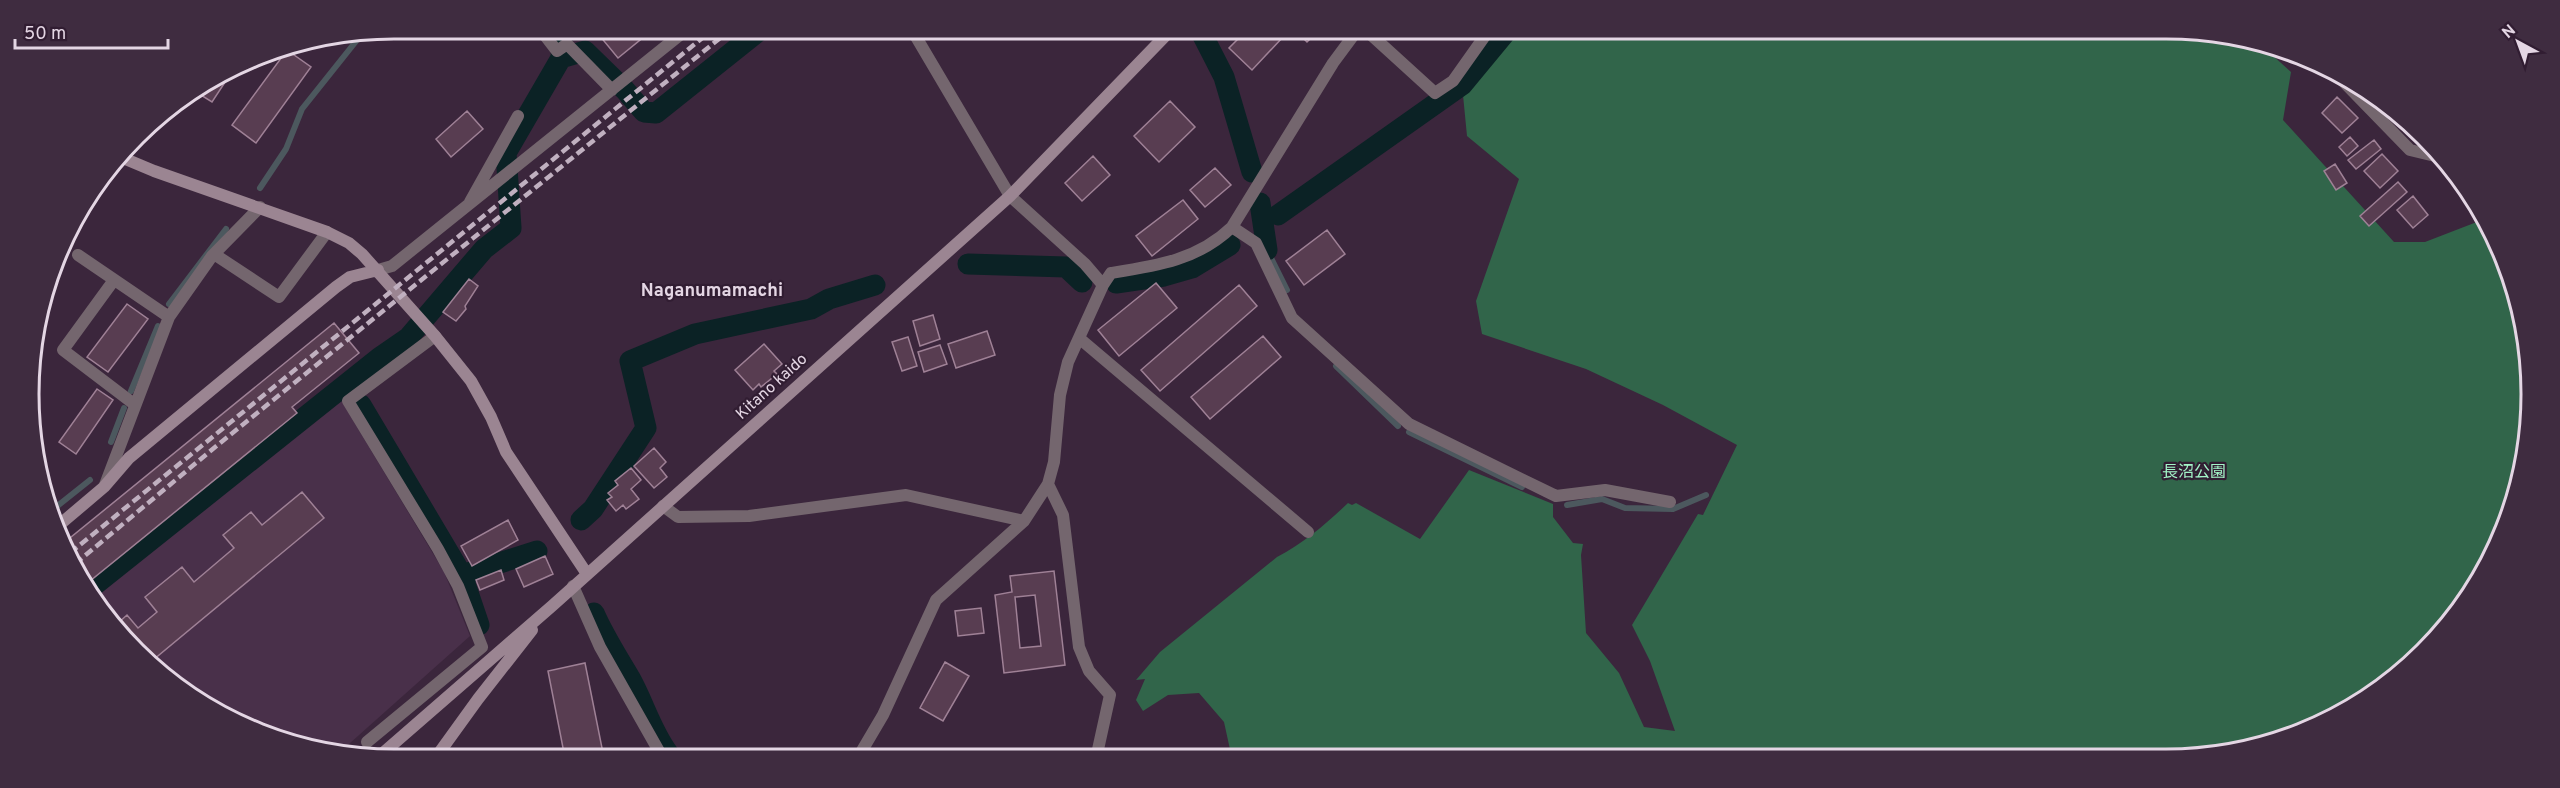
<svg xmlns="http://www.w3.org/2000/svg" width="2560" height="788" font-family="Overpass,'Noto Sans JP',sans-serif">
<rect width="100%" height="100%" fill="#3b263c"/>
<path fill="#49304a" d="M339,397L444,572L470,636L340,752H322L191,698L92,599Z"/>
<path fill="#31654a" d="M1517,33L2238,36L2261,45L2291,72L2283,120L2394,242H2425L2482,220L2525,323L2524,466L2483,576L2407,669L2327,722L2213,756L1231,754L1224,722L1199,693L1168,695L1143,711L1136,700L1145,679L1136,680L1160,652L1277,557C1304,543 1326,524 1348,503L1352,505L1356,503L1420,539L1469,470L1553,504V517L1573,543L1583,544L1581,555L1586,633L1619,673L1644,727L1675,731L1650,661L1632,625L1698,514L1703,515L1737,445L1663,405L1586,369L1482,334L1476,301L1519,179L1467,136L1463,95Z"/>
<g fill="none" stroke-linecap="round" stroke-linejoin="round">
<path stroke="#4c585e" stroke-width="6" d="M260,188L286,149L302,109L361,35
M1267,250L1287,290
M169,304L226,229
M1336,366L1398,426
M131,391L158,326
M1409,432L1522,487
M111,442L124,408
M1567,505L1602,499L1625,508L1673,509L1706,495
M51,511L90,480"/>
<path stroke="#0b2225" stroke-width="21" d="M1201,32L1224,77L1252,172
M561,58L585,51L625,90L644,112L656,113L760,30
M1260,203L1267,250
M1278,215L1462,85L1505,33
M968,264L1066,267L1082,282
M1116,283L1164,276L1192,268L1230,245
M361,405L462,575L479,625
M581,520L593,509L646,428L630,361L695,334L811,309L829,299L875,285
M462,575L537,551
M87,591L379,358L408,338L484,249L511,228L506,153L561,58L562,40L553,29
M594,613C604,636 617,656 630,678C644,703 651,730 668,753"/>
</g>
<path fill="#583d51" stroke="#9f8196" stroke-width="1.5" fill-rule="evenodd" d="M607,29H632L640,40L618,58L599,35Z
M1245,32H1278L1283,37L1252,70L1229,48Z
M1297,32H1317L1307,42Z
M287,50L311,67L256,143L232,125Z
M233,70L212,102L196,92Z
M2337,97L2358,118L2342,133L2322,113Z
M1170,101L1195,127L1159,162L1134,136Z
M467,111L483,129L451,157L436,139Z
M2350,137L2358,146L2347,156L2339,147Z
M2374,140L2381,149L2356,169L2348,160Z
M2382,154L2398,171L2380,188L2364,171Z
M1093,156L1110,175L1082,201L1065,183Z
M2335,164L2347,183L2336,190L2324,171Z
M1215,168L1231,185L1205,207L1190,190Z
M2398,182L2407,192L2369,226L2360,216Z
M2413,196L2428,215L2413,228L2397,210Z
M1183,200L1198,219L1152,256L1136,236Z
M1327,230L1345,254L1304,285L1286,261Z
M469,279L478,286L465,306L466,309L456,321L443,312Z
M1156,283L1177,308L1119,356L1098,330Z
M1239,285L1257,306L1160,391L1141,370Z
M127,304L148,319L108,372L87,357Z
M933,315L940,339L920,346L913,321Z
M334,323L359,353L292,407L297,413L85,585L65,542Z
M987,331L995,355L956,368L948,344Z
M1263,336L1281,357L1210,419L1191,397Z
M908,337L917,366L902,371L892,342Z
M764,344L782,364L774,371L777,374L761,387L759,384L753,390L735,370Z
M940,345L947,364L924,372L918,352Z
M97,389L113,400L76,454L59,442Z
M654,448L666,462L660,468L667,477L654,488L634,466Z
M631,468L641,480L631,489L639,499L626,509L623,505L616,511L607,500L612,497L608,493L618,485L615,481Z
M302,492L324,518L153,660L117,624L127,615L138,628L157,612L145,597L182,567L194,582L234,548L223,535L251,512L262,525Z
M508,520L518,540L472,566L461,546Z
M545,556L553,574L524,587L516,569Z
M501,570L504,580L480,590L476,580Z
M1054,571L1065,665L1004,673L995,595L1012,592L1010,576ZM1035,595L1041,646L1020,648L1015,597Z
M981,608L984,633L958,636L955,611Z
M945,662L969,676L943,721L920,708Z
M585,663L603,753H564L548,671Z"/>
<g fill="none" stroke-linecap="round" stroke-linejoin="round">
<path stroke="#74666e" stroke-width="12" d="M540,29L557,51L567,44L612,90
M912,30L1010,196L1085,264L1103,285
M1368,32L1435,93L1453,81L1487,33
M2340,78L2410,150L2435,156
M470,202L518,116
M1232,227L1256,243L1292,318L1409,424L1556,496L1605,490L1670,502
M214,254L279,297L327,232
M78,255L169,317
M378,270L392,266L686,30
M114,280L63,350L134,404
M1079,338L1308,532
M1048,484L1063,515L1079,647L1089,671L1110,695L1097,754
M105,485L169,317L212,256L260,207
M663,506L678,517L749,516L906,495L1024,521
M573,586L600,647L660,753
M367,742L482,647L458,586L438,549L348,401L435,336
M860,754L883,715L936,600L1024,521L1048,484L1054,462L1060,395L1068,362L1103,285L1111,273C1156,266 1198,260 1232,227L1333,63L1356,32"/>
<path stroke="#9b8592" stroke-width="12" d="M123,158L154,171L327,232L349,243L362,254L435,336L471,381L491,417L506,452L587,574
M58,526L104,487L129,458L336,287L350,277L378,270
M383,753L552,606L1010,196L1170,31
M439,753L478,699L532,630"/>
<path stroke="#c0b0c0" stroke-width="4.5" stroke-dasharray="9 4.5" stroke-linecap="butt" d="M70,553L712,30
M75,564L214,448L730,30"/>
</g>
<g text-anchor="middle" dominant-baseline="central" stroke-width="4.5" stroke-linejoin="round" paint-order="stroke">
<g font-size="16" fill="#e4d6e4" stroke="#311d32">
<text transform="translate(772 387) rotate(-42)">Kitano kaido</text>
</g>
<g font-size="16" fill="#a3f5c8" stroke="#311d32">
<text x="2194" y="473">長沼公園</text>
</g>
<g font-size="18" font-weight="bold" fill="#e4d6e4" stroke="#311d32">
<text x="712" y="291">Naganumamachi</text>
</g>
</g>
<path d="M0 0H2560V788H0ZM394 39H2166A355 355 0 0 1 2521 394V394A355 355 0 0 1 2166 749H394A355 355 0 0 1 39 394V394A355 355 0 0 1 394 39Z" fill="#3f2c40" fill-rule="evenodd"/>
<path fill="none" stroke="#e4d6e4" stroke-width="3" d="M394 39H2166A355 355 0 0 1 2521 394V394A355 355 0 0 1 2166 749H394A355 355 0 0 1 39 394V394A355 355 0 0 1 394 39Z"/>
<g transform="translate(2518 42) rotate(319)" stroke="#311d32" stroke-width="4.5" paint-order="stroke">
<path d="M0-4.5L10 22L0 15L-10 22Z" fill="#e4d6e4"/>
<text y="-9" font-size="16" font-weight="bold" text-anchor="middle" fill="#e4d6e4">N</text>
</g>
<path d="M15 39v9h153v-9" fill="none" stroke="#e4d6e4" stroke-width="3"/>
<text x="24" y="39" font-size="18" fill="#e4d6e4" stroke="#311d32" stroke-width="4.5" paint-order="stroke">50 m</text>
</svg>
